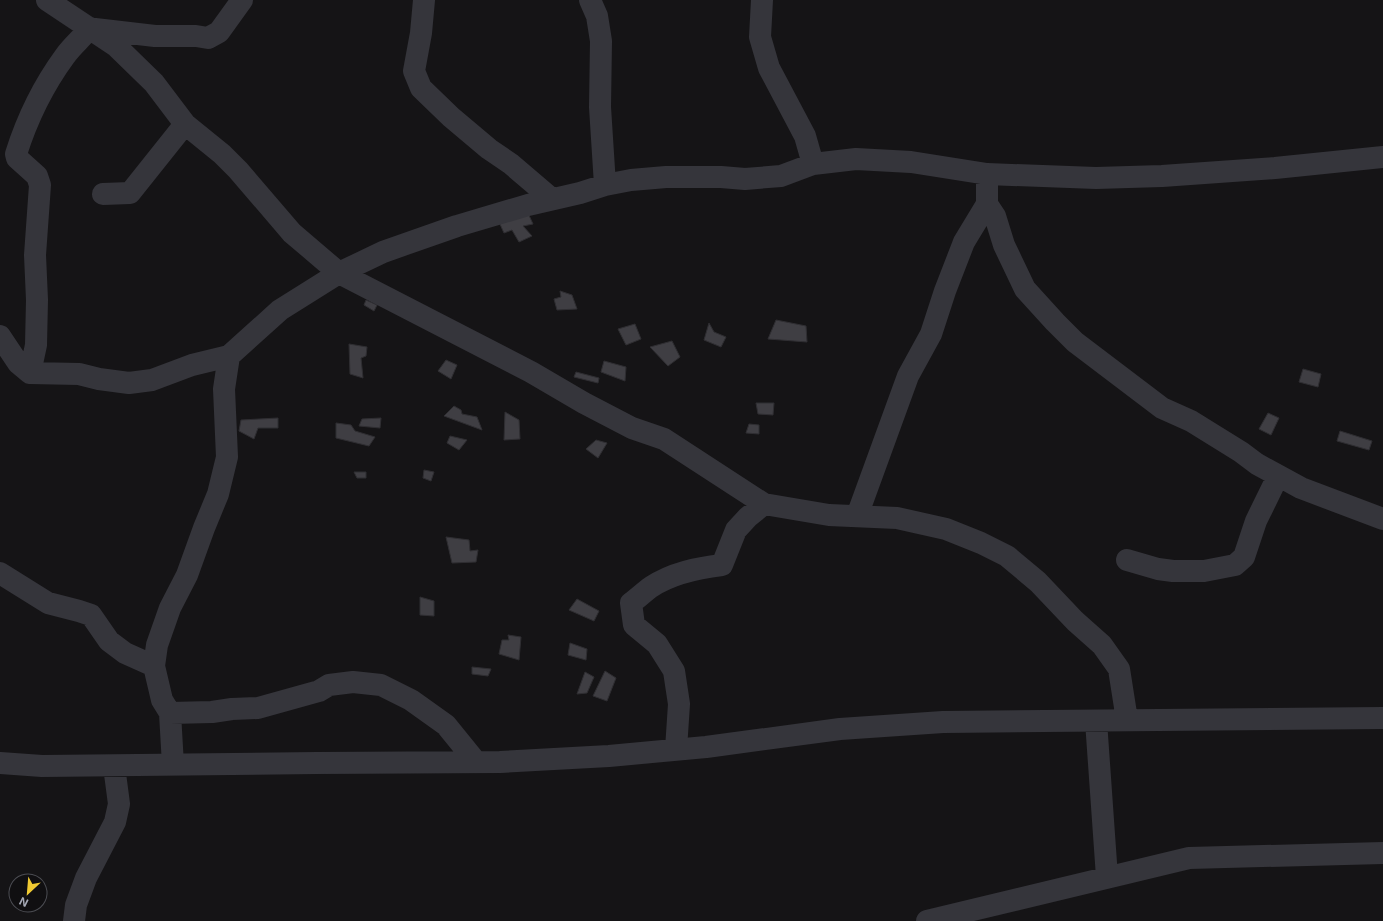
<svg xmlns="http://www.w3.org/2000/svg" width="1383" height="921" font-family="Inter,sans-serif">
<rect width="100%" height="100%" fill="#151416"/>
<path fill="#3f3e43" stroke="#2f2e32" d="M527,211L533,224L523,226L532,236L519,242L512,230L504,233L499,222Z
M560,291L572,295L577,309L557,310L554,299L561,297Z
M366,300L377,305L374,311L364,305Z
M776,320L806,326L807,342L768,339Z
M709,323L714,332L726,337L721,347L704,340Z
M635,324L641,339L626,345L618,329Z
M672,341L680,357L668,366L650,347Z
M349,344L367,347L366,356L361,358L363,378L350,374Z
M446,360L457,365L451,379L438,371Z
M604,361L626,367L625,381L601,372Z
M1303,369L1321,374L1318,387L1299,382Z
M576,372L599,378L598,383L574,377Z
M756,403H774L773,415L758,414Z
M454,406L461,410L462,414L477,417L482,430L444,416Z
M505,412L519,420L520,439L504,440Z
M1268,413L1279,418L1271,435L1259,429Z
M278,418V428H258L254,439L239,431L241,420Z
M381,418L380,428L359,426L362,419Z
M336,423L351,425L355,431L375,437L369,446L336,438Z
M749,424L759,425V434L746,433Z
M1340,431L1372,441L1369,450L1337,441Z
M450,436L467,440L459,450L447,443Z
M596,440L607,443L598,458L586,449Z
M424,470L434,472L431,481L423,478Z
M354,472H366V478H357Z
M446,537L469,540L470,551L478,550L476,562L452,563Z
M420,597L434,601V616L420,615Z
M577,599L599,611L594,621L569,610Z
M508,635L521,637L519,660L499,654L502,640H509Z
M570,643L587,649L586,660L568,655Z
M472,667L491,669L488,676L472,674Z
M605,671L616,678L607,701L593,696Z
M585,672L594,677L587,693L577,694Z"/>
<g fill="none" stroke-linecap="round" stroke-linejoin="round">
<path stroke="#35353b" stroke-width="22" d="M47,0L116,46L154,83L185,124L222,154L238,170L292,233L339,273L531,372L584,403L632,428L664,439L764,504L829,515L897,518L946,529L981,543L1007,556L1038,582L1075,621L1102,645L1119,669L1127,720
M424,0L421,33L414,71L421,88L451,117L489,149L511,164L552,199
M590,0L597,16L601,41L600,107L605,185
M762,0L760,37L769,68L805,136L813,164
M95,29L155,36H196L208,38L219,32L242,0
M987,174V204L995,216L1004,245L1025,289L1055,322L1075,342L1162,408L1191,421L1241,452L1257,464L1301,488L1383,519
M103,194L130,193L185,124
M0,336L18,363L30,373L79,374L99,379L129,383L152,380L192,365L229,356L280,310L339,273L383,252L457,226L528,205L580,193L605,185L631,180L666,177H721L745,179L781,176L813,164L856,159L911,162L987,174L1096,178L1162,176L1275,168L1383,157
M30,373L36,345L37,300L35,255L40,185L37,176L17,158L16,154C27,119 43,86 65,56C72,46 82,38 90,28
M857,516L908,376L931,334L945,291L964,242L987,204
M1127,560L1158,569L1173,571H1204L1235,565L1244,557L1256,521L1278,476
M0,573L48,603L79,611L91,615L109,641L125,653L154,666
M170,713L212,712L232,709L258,708L319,691L329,685L353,682L381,685L411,700L446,725L476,762
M1096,721L1107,877
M676,749L679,704L674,671L657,644L634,625L631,603C638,598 644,592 651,587C672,573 697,568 722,565L736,530L748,517L764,504
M0,763L42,766L317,763L500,762L609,756L706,747L840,729L943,722L1383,718
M173,765L170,713L162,700L154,666L157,645L170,608L187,575L204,528L218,494L227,457L224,389L229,356
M74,921L76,905L86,878L115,822L119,804L114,766
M927,921L1189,858L1383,853"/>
</g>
<g transform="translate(28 893) rotate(206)"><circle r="19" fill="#100f11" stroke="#4c4d53"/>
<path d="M0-3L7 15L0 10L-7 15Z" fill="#f0ca32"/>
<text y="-6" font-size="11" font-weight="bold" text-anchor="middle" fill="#a6a9b6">N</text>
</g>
</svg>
